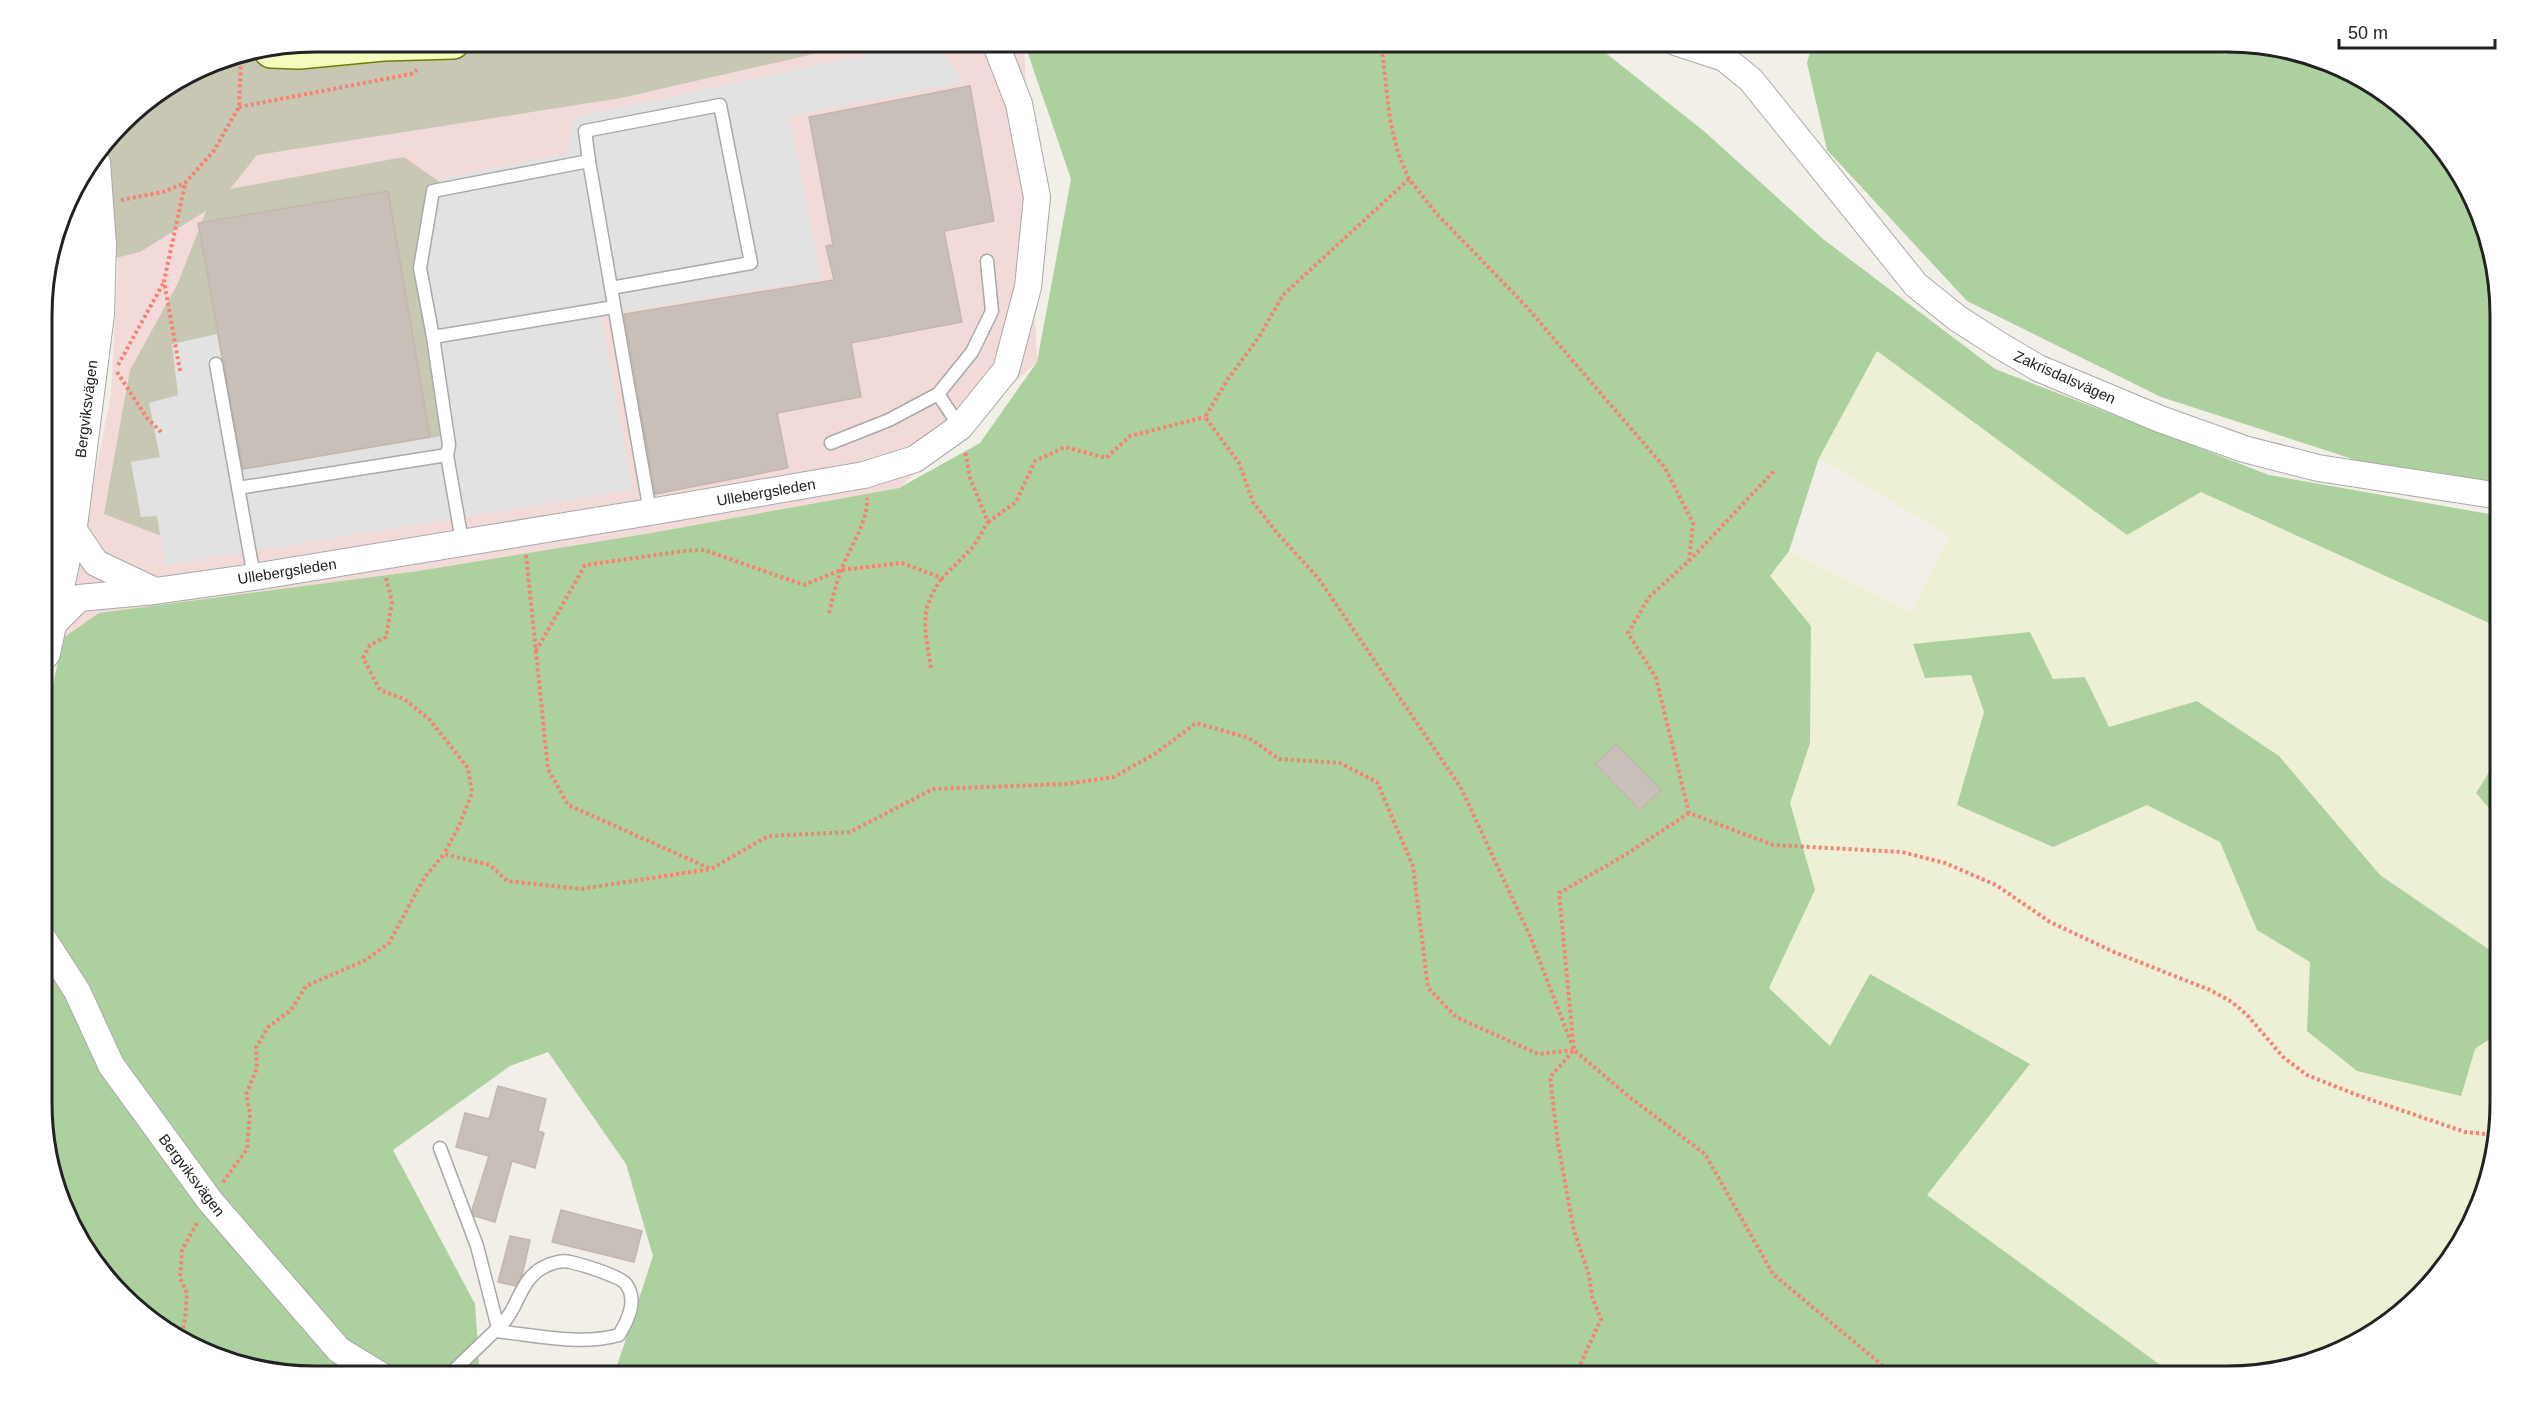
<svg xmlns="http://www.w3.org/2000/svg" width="2543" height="1418" font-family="Arial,sans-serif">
<rect width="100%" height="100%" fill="#f2efe9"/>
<path fill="#f2dad9" d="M688,42H1024L1037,362L899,488L651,533L418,571L100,613L63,638L111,394L119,243L261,114Z"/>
<path fill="#c7c7b4" d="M315,42H866L621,98L257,155L230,189L404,157L462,198L500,450L198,550L104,514L130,370L178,283L206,211L140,252L46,275L70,194L135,110L211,63Z"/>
<path fill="#eef0d5" d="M1877,350L2127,535L2201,492L2500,628V755L2476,793L2500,821V957L2380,875L2279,756L2197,702L2109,727L2086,677L2053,679L1971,675L1984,712L1957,805L2053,847L2147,805L2220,842L2257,930L2310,961L2307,1031L2475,1049L2500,1032V1120L2465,1239L2379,1330L2315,1362L2245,1375H2174L1926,1195L2030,1064L1870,974L1830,1046L1769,988L1815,890L1790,803L1810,743L1811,626L1770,577L1789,551L1911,612L1950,536L1819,458Z"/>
<path fill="#add19e" d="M1024,42H1592L1705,132L1823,239L1995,369L2269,475L2500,516V628L2201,492L2127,535L1877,351L1819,458L1789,551L1770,576L1811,626L1810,743L1790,803L1815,890L1769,988L1830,1046L1870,974L2030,1064L1927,1195L2174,1375L572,1376L614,1375L653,1256L626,1164L548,1052L510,1066L393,1150L475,1304L480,1376H315L245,1367L179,1340L88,1255L44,1138V727L63,638L99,613L418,571L651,533L899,488L980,443L1037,362L1071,179Z
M1813,42H2201L2226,55L2232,43L2299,51L2364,78L2455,164L2487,228L2500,297V485L2362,462L2161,397L1967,301L1827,150L1807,63Z
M2030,632L2053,679L2085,677L2109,727L2197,701L2279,756L2380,875L2500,957V1032L2475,1049L2461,1096L2357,1071L2307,1031L2310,962L2257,930L2220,842L2147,805L2053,847L1957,805L1984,712L1971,675L1925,678L1913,644Z
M2500,755V821L2476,793Z"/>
<path fill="#e2e2e2" d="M923,42H935L964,82L789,116L821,279L601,315L632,490L165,565L157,516L141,517L131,462L160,457L149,403L178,395L172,344L217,334L240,470L454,434L427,269L440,179L568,153L573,118Z"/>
<path fill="#c7bfb8" stroke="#c4b6ab" stroke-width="1.5" d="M970,86L994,221L944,231L962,322L851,343L861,397L777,413L788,468L655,494L624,314L834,280L826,246L833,245L809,117Z
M388,191L430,437L243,469L198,223Z
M1616,744L1661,790L1640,810L1595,764Z
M498,1086L546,1099L538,1131L544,1133L535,1168L512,1161L495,1222L474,1216L472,1210L489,1156L456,1147L465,1113L489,1119Z
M561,1210L642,1231L634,1262L552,1242Z
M510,1236L530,1240L522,1276L515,1286L498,1282Z"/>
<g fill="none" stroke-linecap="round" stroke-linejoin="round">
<g stroke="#a9a9a9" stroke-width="15">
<path id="service" d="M589,161L650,512
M433,337L614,307
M216,364L254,577
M938,394L960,427
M831,443L889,420L938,394L972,352L992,311L987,261
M238,488L447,455
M462,541L447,455L449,445L433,337L420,268L433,191L589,161L585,131L720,105L751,263L611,288
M440,1148L477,1246L498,1328L448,1376
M495,1331C535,1335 580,1346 619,1335C628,1320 638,1300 626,1284C620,1276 580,1264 570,1262C562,1260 551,1263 544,1267C519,1279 519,1310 498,1328"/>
</g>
<g stroke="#a9a9a9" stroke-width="28">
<path id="minor" d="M1675,42L1724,58L1751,80L1916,285L1957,318L1999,345L2038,368L2160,419L2244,449L2318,468L2500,496
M71,526L96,563L155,591
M50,627L79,598L155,591L254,577L650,512L864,475L915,459L960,427L1006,370L1028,287L1037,197L1019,104L995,42
M44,940L77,991L111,1065L210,1201L339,1350L382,1376"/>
</g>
<g stroke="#a9a9a9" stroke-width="34">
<path id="tertiary" d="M44,525L68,353L71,246L68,202
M44,653L71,526L98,314L100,245L94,163"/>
</g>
<g stroke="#707d05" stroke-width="36">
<path id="secondary" d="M271,51L299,52L383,44L453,42"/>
</g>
<path stroke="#fa8072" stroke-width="4" stroke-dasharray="3 3" stroke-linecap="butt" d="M1381,42L1390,120L1398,153L1409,179L1436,213L1524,304L1665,468L1693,523L1689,561L1649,597L1628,633L1656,678L1689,813L1773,845L1902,852L1945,863L1996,885L2050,922L2114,952L2210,990L2232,1002L2248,1016L2283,1057L2307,1075L2357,1095L2465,1132L2496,1135
M239,107L411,74L417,70
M1409,179L1283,295L1259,337L1228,379L1205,417L1239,463L1253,502L1277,533L1319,579L1461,788L1530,936L1574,1050
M121,200L163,192L185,183L213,152L239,107L241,61
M118,365L164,282
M180,371L164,281L185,184
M117,372L147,418L161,432
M988,522L1016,502L1035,461L1065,447L1106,458L1130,436L1205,417
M526,555L548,769L568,805L711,869L768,836L850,832L933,789L1066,784L1114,777L1156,753L1196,723L1249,738L1279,759L1340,763L1377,782L1413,866L1428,988L1456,1017L1538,1054L1574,1050
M1689,561L1775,470
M386,578L392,602L386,637L370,645L363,658L380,690L404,699L429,719L468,768L472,793L459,826L444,854
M829,613C833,598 836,582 842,568C850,547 869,520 867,498
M536,651L585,565L684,551L704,550L804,585L841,570L902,563L942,578L973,547L988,522L970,478L965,451
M931,668C925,630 918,611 942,578
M1689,813L1625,855L1559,893L1574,1050L1628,1096L1705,1154L1773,1274L1895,1376
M1573,1051L1550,1077L1558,1144L1574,1231L1589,1275L1592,1297L1601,1319L1575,1376
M223,1182L247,1149L250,1113L246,1095L257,1068L256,1048L268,1027L291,1010L306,986L366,960L389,943L424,878L444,854L490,865L507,881L581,889L710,869
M180,1340L185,1319L187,1293L180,1278L182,1250L198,1221"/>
<use href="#service" stroke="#fff" stroke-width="12"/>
<use href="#minor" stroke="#fff" stroke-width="26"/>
<use href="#tertiary" stroke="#fff" stroke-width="32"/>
<use href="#secondary" stroke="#f7fabf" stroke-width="33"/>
</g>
<g text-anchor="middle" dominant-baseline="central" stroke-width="5" stroke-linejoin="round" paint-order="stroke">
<g font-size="15" fill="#222" stroke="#fff">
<text transform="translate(2065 377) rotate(24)">Zakrisdalsvägen</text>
<text transform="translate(86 409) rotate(-83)">Bergviksvägen</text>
<text transform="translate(766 492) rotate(-10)">Ullebergsleden</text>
<text transform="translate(287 571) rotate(-9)">Ullebergsleden</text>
<text transform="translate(192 1175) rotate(53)">Bergviksvägen</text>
</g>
</g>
<path d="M0 0H2543V1418H0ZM315 52H2227A263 263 0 0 1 2490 315V1103A263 263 0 0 1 2227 1366H315A263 263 0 0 1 52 1103V315A263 263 0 0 1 315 52Z" fill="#fff" fill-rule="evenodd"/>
<path fill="none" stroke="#222" stroke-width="3" d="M315 52H2227A263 263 0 0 1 2490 315V1103A263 263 0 0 1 2227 1366H315A263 263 0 0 1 52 1103V315A263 263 0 0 1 315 52Z"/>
<path d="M2339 39v9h156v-9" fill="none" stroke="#222222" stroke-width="3"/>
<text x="2348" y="39" font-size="18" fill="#222222" stroke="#ffffff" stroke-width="4.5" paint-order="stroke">50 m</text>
</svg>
